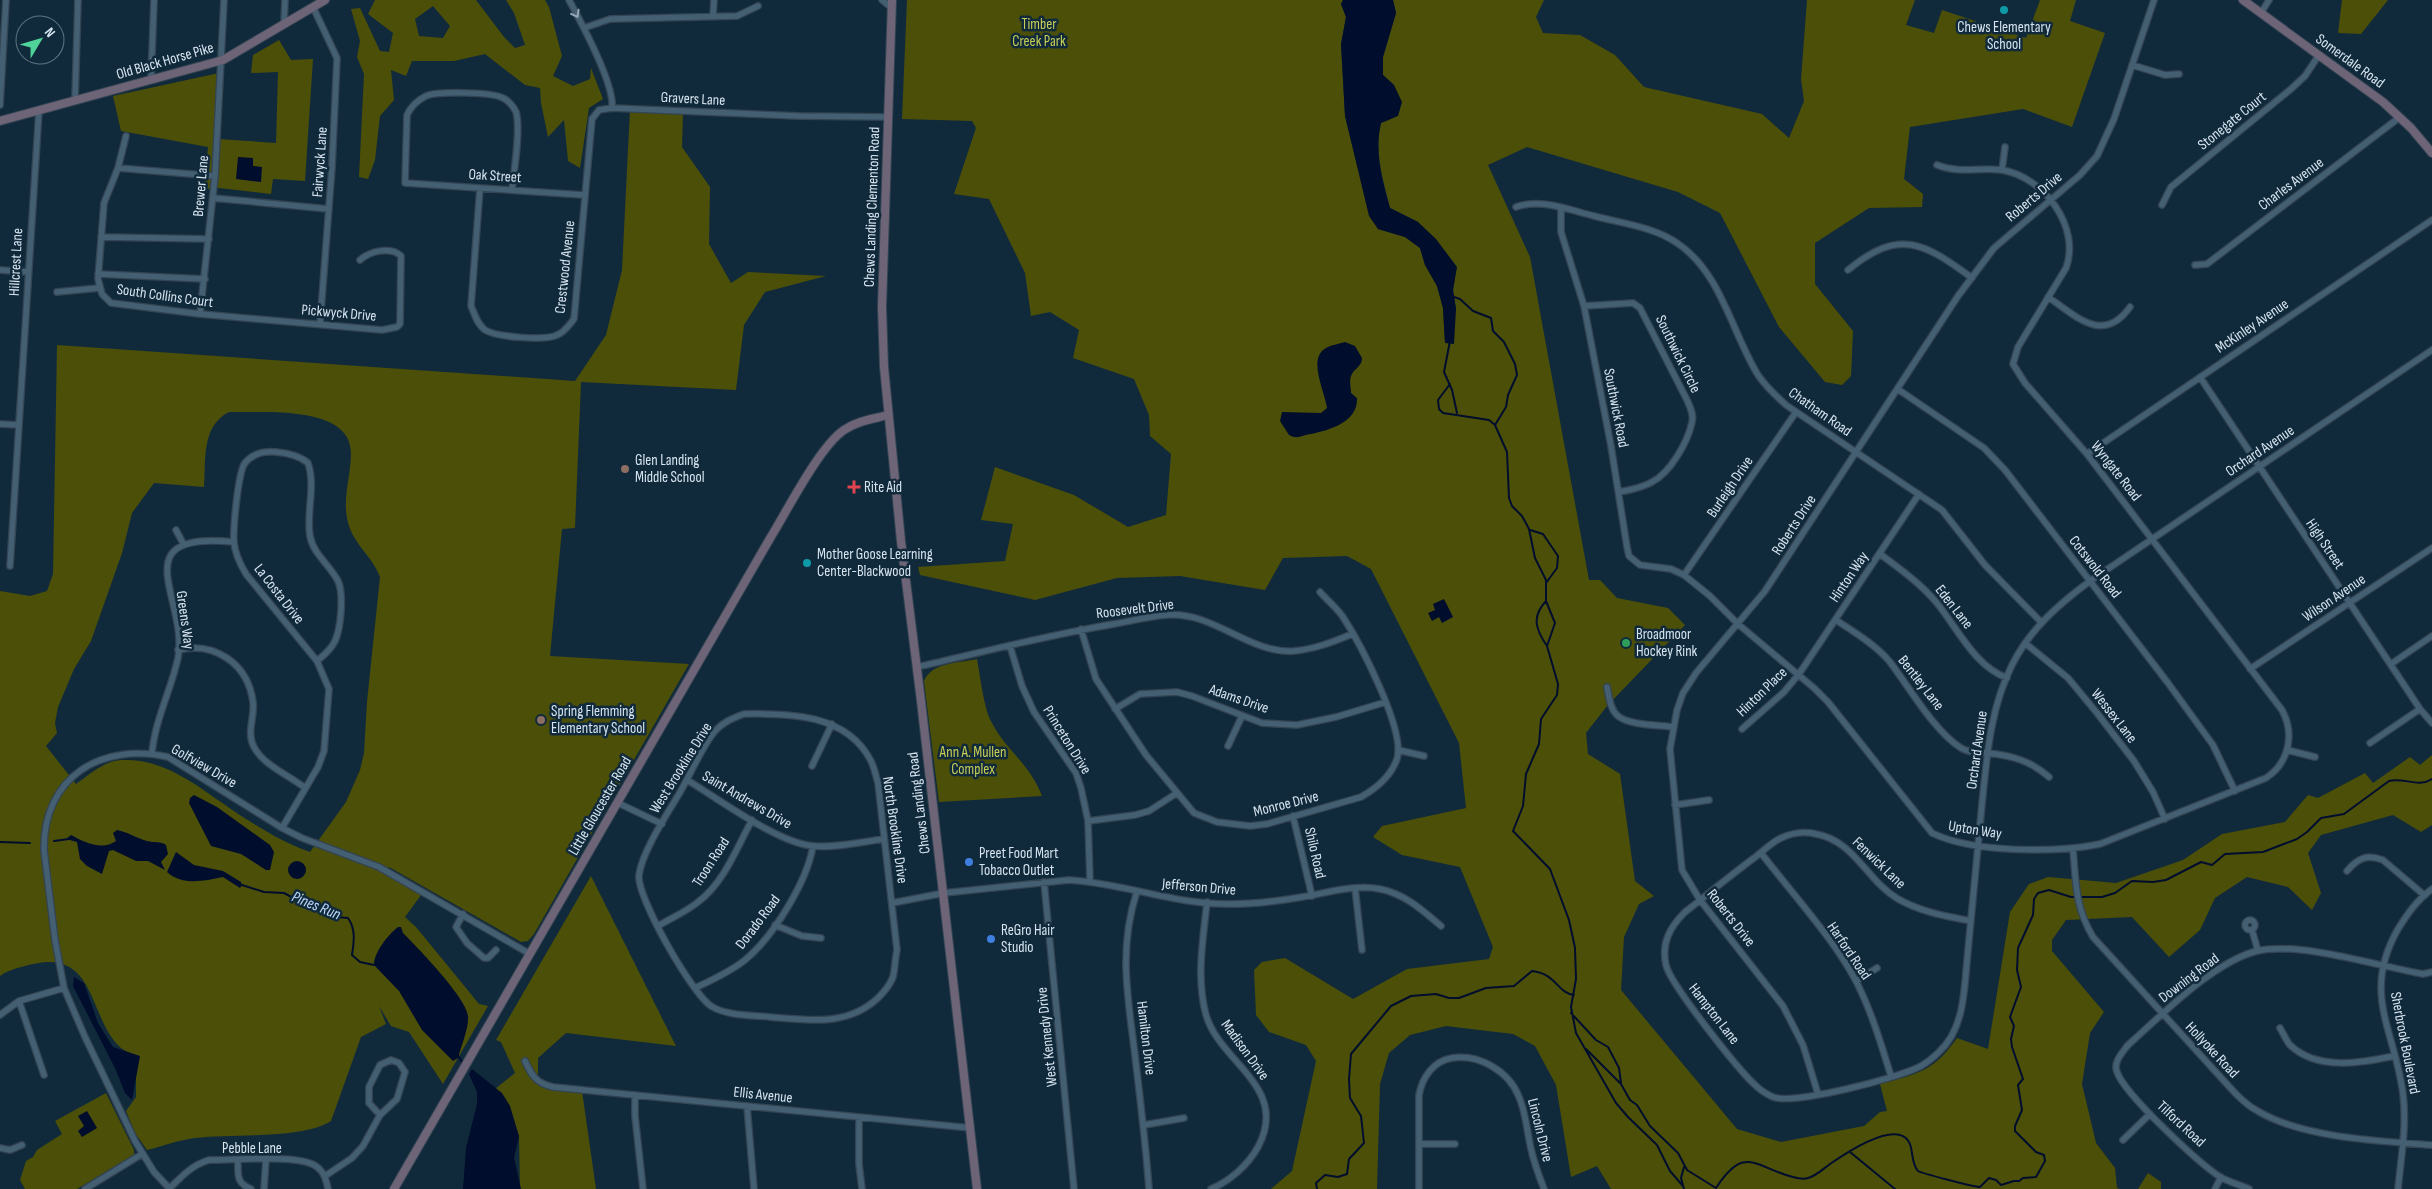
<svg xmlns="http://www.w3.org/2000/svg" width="2432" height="1189" font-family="'Sofia Sans Condensed',sans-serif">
<rect width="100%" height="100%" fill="#112a3b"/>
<path fill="#4c4f08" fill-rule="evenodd" d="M375,0H476L504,37L515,48L525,45L514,13L506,0H545L549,7L562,56L553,76L573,86L590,79L591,68L603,99L589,108L580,168L568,161L564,120L548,137L541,103L540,88L525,85L485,54L454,61H412L406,76L391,70L394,100L380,116L375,160L368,179L359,177L364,74L357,57L360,41L351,9L360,8L380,51L389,52L393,33L368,14ZM433,6L450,26L443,38L419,36L415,19Z
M907,0H1343L1341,4L1346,17L1341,44L1345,116L1363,188L1378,229L1405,237L1420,248L1425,265L1437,286L1443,308L1445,343L1456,309L1453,290L1455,275L1418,222L1390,208C1383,179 1374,152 1381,123L1397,116L1394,85L1383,75V57L1396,13L1393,0H1544L1536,17L1543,33L1580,35L1615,55L1644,87L1762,114L1789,138L1804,101L1801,79L1807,0H1915L1906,25L1934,33L1942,10L2026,38L2040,0H2076L2070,21L2105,33L2072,127L2023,109L1910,127L1904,179L1923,194L1922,207L1869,208L1815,243V284L1853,331L1851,376L1842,385L1825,382L1779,327L1720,213L1678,192L1527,147L1488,165L1530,257L1589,580H1600L1617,598L1668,608L1685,625L1607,706L1586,733L1588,754L1620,774L1635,881L1654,896L1639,904L1624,937L1621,990L1737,1129L1781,1142L1864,1126L1880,1112L1887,1111L1880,1084C1918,1074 1934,1071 1957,1038L1988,1049L2010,912L2029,884L2048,877L2116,883L2183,860L2222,834L2285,822L2308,795L2318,798L2365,773L2373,783L2410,757L2420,765L2432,755V825L2421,832L2393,815L2321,835L2308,853L2321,893L2312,910L2288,887L2247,877L2215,898L2200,930L2169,957L2132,917L2066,920L2052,940V951L2104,1012L2090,1033L2082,1084L2096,1143L2115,1168L2117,1188L2120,1189H1611L1597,1166L1571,1177L1556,1085L1535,1046L1513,1034L1446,1026L1410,1035L1389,1053L1380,1084L1377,1189H1271L1292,1171L1316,1061L1306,1045L1269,1032L1256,1015L1254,970L1262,962L1285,958L1353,999L1407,969L1489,959L1493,947L1460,867L1402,855L1373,837L1382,826L1466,808L1459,743L1371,569L1347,556L1283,558L1265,590L1180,576L1117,578L1035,600L920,575L918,567L1005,561L1013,524L981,520L995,467L1074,495L1128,527L1166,515L1171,454L1150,436L1149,415L1134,379L1073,358L1079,330L1050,312L1031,316L1025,273L989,199L954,194L976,128L972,121L902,119Z
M2342,0H2388L2361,34L2338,33Z
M279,40L291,60L313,59L305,181L273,179L271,194L219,188L204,189L208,147L121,131L113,96L219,73L218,139L276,143L278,72L251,73L253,55Z
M630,110L683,114L682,147L710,187L709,244L731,283L748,272L826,276L765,292L744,325L736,390L581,382L575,528L562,529L550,656L689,664L534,934L528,941L521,942L389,867L388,871L424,891L405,917L416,927L479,1004L488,1006L443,1084L409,1032L391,1026L379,1006L386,1024L361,1037L331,1121C301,1140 231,1133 195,1138C179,1140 163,1146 147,1150L135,1133L126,1111L136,1097V1075L138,1058C133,1055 126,1052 121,1048C88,1019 97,949 33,964C21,967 10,969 0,976V591L30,596L47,591L53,574L57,345L575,381L606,335L622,270ZM229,412C261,413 351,404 351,453C351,475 343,496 347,518C351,543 372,555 380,577L367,702L364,753L360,770L346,802L310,852C287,844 267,832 246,819C209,796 170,758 123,760C105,760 90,774 76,784L46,746L57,733L55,723L58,707L74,669L91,641L122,553L132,513L154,483L204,487C206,461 201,426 229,412Z
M977,659C980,675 984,710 992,723C1006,750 1030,764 1042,796L939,802L924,681C932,662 959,663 977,659Z
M591,876L676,1046L566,1033L538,1058V1083L582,1091L596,1189H520L519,1136L495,1089L515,1073L501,1042L496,1040Z
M106,1093L134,1150V1155L77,1189H25L20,1180L26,1161L33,1157L37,1150L62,1134L55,1121Z
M2148,1173L2161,1182V1189H2138Z"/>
<path fill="#000d2c" d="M1343,0H1393L1396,13L1383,57V75L1394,85L1402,102L1398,116L1381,123C1374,152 1382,180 1390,208L1418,222L1436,239L1457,267L1453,290L1456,309L1454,344L1445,343L1443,308L1437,286L1425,265L1420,248L1405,237L1378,229L1369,216L1345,116L1341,44L1346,17L1341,4Z
M238,157L253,158V166L262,167L261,182L236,179Z
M1345,342L1355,346L1362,358C1362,367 1354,368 1351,376C1349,381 1351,388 1351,393L1357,398C1358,422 1330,430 1311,434C1302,435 1298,440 1289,435L1280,421L1282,412L1321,413L1327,408C1325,392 1307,358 1326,348C1331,345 1339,344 1345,342Z
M1444,599L1453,617L1442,623L1439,617L1432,621L1428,613L1435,610L1433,604Z
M194,795L217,807L270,845L274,852L270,870H266L241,854L211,846L189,803L190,798Z
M117,830C128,832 136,838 147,841C154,843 161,841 166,845L168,854L161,862L165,870L148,861H136L113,850L109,851L102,874L87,866L80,859L77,842L66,839L71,835C84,842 102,851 116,841L113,833Z
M176,852L194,865L223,871L241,882L242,885L240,888L223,877C203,881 183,886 167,872Z
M288 870a9 9 0 1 1 18 0a9 9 0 1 1-18 0Z
M398,927H401L403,933C417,947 466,997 468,1016C469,1028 461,1046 458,1058L453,1061L422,1030L399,991L374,965C374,952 388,935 398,927Z
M74,977L84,983L98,1023L113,1047L140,1056L132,1100L125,1093L115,1068L73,986Z
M472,1069L502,1093L510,1106L519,1136L514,1158L521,1189H463L466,1148L477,1104V1092L469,1074Z
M87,1111L97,1128L82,1137L78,1131L84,1126L78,1116Z"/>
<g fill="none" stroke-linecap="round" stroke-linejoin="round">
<path stroke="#000d2c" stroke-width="2" d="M1454,297L1460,299L1473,311L1491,318L1493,331L1504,342L1515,364L1517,375L1508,395L1506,407L1495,425
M1450,341L1444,372L1452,390L1457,413
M1450,384L1438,400L1439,409L1443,413L1489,420L1495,425L1507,452L1509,498L1512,506L1522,516L1529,529L1535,558L1546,580V601L1555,623L1547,646L1558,684L1557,695L1541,719L1539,744L1526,774L1523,806L1513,831L1550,869L1569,920L1575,948L1576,979L1571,1007L1576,1033L1616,1103L1628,1117L1657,1145L1670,1171L1683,1186
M1530,530L1543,534L1558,556L1557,568L1546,583
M1546,601C1531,617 1536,630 1547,646
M54,841L69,839
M0,842L30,843
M242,885L264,892L284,893L306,905H316L323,908L336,917L348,918C356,929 354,942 352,955L360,962L374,965
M1571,1013L1596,1040L1608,1047L1619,1068L1621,1083
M1586,1049L1621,1084L1630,1100L1637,1105L1650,1126L1678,1153L1687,1170L1716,1188
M457,1054L464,1065
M1850,1152L1895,1189
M1684,1167L1681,1178L1684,1189
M1716,1188C1745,1144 1754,1167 1793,1177C1798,1178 1803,1180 1808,1178C1816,1176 1823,1169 1830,1164C1846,1153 1881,1130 1900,1135C1917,1140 1908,1160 1918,1171C1921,1173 1974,1187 1980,1187L1989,1178L1996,1180L2001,1185L2014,1181H2019L2023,1178L2036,1177L2045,1161L2044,1155L2036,1152L2015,1131V1126L2022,1110L2018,1085L2023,1079L2012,1047L2011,1039L2014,1026L2010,1017L2021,987L2017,970L2018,948L2033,915L2034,899L2038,893L2049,890L2071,897H2102L2115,893L2132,881L2153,882L2166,880L2201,862L2212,865L2225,854L2263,852L2297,839L2307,832L2321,818L2344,814L2389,781C2404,777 2418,788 2432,779
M1317,1189L1316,1183L1325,1175L1338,1177L1347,1174L1349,1159L1364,1143L1361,1116L1350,1098L1349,1079L1351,1054L1391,1006L1411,996L1436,994L1449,998H1459L1486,988L1514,986L1532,971C1557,974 1557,993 1574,995"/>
<g stroke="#334453" stroke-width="8">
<path id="street" d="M569,0C581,22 615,84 612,108
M882,0L892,8
M313,7L337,58L332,167L320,324
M2261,13L2269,0
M713,17L714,0
M284,24L285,0
M584,28L610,19L737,16L758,6
M2132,65L2165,75L2179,74
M151,80L154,0
M75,100L78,0
M0,105L6,0
M126,136L118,168L104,203L98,279L102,294L111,303L200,314L382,330L397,327L400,324L401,256C391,246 370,251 360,260
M118,168L215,176
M2002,170L2005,147
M480,188L471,306C475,315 477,324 485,330C496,337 545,341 557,335C565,332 569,325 574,319L592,119L599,110L612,108L799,116L889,117
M512,190C514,171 521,129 516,112C514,107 508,100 503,98C492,92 437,91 426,96C418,100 411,106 407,115L405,183L584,195
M213,198L329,209
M2162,205L2171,187L2291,89L2305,76L2319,55
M1516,207C1542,198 1569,210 1594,216C1621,223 1654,227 1677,243C1721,272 1732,333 1758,375C1766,387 1776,396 1786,405L1942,510L1985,565L2041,622
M1561,208V232L1584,306L1611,446L1627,547L1629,556L1640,565L1671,569L1684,575L1710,596L1738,624L1814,688L1828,702L1932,833C1973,853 2056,853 2100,844L2266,778C2289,763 2295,734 2282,710L2087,454L2025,383L2013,364L2018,347L2066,268C2081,227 2044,177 2002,170C1980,167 1959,174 1937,165
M101,237L209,239
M2195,265L2207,264L2400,117
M0,270L28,272
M1848,270C1899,228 1923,242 1972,278
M98,274L205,279
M57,292L99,288
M2048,297C2076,316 2103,345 2130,307
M1584,306L1633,303L1640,308L1687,400C1690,407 1694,415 1692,422C1688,442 1670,473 1652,482C1642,488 1630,490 1619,492
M200,314L215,176L224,0
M2200,377L2420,709L2432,723
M1899,390L1984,448L2005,470L2168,683L2213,745L2235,791
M0,424L19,425
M2087,454L2432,220
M176,530L184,545
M1880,554C1900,569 1920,583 1936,602C1957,627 1974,666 2007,678
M10,566L39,110
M1684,575L1796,412
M1836,620C1854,632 1876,645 1890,662C1909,687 1935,732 1961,748C1969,753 1977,752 1986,753C2011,755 2031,761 2049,777
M1081,629L1096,679L1146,755L1194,813L1217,822L1250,826L1267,824L1361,797C1377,788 1391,776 1397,759C1406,731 1360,643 1343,617C1337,608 1327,600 1320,592
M2025,643L2068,678L2097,713L2134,761L2153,792L2165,819
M1010,646L1022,686L1034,712L1076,773L1081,788L1088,821L1090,881
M178,650C215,641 248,664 253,702C255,717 246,733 254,747C264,766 289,775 305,788
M2391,664L2432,636
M917,667C983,652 1048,635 1114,624C1132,621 1150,616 1167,615C1213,611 1249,654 1294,651C1315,649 1333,642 1352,634
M2250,669L2432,548
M1607,687C1609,696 1610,710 1618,716C1628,725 1659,725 1673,727
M1115,709L1140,694L1177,692L1192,696L1262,723L1297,725L1336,717L1386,702
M744,714C790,713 847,714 871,761C874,767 876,776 878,783L897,950C895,959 895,969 893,977C890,985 884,992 878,998C847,1027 808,1020 770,1017C752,1015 726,1016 711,1006C692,994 636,896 639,875C642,852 667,814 679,794C691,774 701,748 715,731C723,722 733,718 744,714Z
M1742,729L1784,692L1799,674L1919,494
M2370,743L2420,709
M1228,746L1242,716
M1398,750L1424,756
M2287,750L2315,757
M152,753C155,720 171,690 178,658C189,600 120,531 234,542
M812,766L832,724
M687,780C719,799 779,844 814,846C837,848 861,842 884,839
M618,803L662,824
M1675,805L1709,800
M1293,816L1312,896
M1088,821L1135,815L1149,811L1177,793
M282,828L318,767L324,751L329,689L317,661L246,574C240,564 235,554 234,542C233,529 238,472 245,463C253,453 264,451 276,452C287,453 299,455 308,463C316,487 306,512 310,536C313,554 330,565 338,581C344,594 341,628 335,641C331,650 324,655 317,661
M2073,849C2076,883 2075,907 2093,937L2235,1093C2241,1099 2248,1106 2256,1110C2301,1138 2379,1141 2432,1145
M1761,853C1791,892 1835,940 1857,983C1872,1013 1881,1044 1891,1076
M2347,871C2358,858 2367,854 2383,860L2424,895
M1044,882L1074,1189
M1355,888L1362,950
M1137,891C1117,953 1129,1001 1136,1064C1141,1106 1146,1147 1149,1189
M1207,902C1203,940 1196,978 1206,1015C1220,1063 1290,1087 1258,1147C1248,1165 1230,1181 1211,1189
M892,903L944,893L1069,880C1123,883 1176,905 1230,904C1254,904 1279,901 1302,897C1327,893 1354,884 1380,889C1405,894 1422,910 1441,926
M463,914L456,927L467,943L484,958H488L496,950
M2245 925a5 5 0 1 1 10 0a5 5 0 1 1-10 0Z
M1971,921C1946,916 1921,912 1898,899C1866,880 1855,841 1816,834C1804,831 1790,833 1779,839C1770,844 1762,852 1754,858C1731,875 1708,894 1685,912C1670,927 1661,943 1666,965C1670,984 1738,1069 1754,1084C1760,1090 1766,1094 1773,1097C1794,1105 1899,1078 1921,1066C1928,1062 1934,1057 1939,1052C1964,1029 1964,992 1967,961C1972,909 1977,856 1982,804C1987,756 1990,709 2012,665C2030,629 2059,604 2090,581L2432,350
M775,925L802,936L821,938
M658,926C671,918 686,912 698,902C724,883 737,847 752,820
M2252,930L2258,951
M1856,981L1877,968
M695,988C712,980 730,972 745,960C773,937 807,882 813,846
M19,1001L44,1075
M0,1015L19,1001L64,988
M2280,1028C2283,1033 2286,1040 2290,1045C2317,1071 2362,1063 2394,1056
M525,1061C532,1076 536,1083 553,1087L971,1128
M1818,1094L1803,1045L1783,1006L1700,900L1682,870L1670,749L1677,710L1683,693L1696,673L1765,591L1958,296L1994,248L2080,175L2097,156L2114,119L2154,0
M635,1095V1116L643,1189
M747,1106L754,1189
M859,1118V1164L862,1189
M1144,1125L1184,1118
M2123,1140L2150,1114
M1419,1144H1455
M0,1148L10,1150L22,1145
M238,1160C238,1175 236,1183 251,1189
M325,1176L352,1158L363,1146L380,1115L397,1099L405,1072L399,1063L391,1060L380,1065L369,1087V1103L380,1115
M170,1188C182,1176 192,1165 209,1160C234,1160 291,1155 312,1164C323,1169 326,1178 328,1189
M85,1189L142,1154
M170,1189L154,1172L135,1141L85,1037L64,988L55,940L44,850C43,777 101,742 168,757L282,828L302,838L379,867L530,954
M264,1189L266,1159
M1419,1189V1095C1422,1078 1433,1061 1452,1058C1479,1054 1509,1071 1519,1097C1526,1113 1527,1132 1531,1149C1534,1163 1539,1176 1544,1189
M2215,1189L2221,1177
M2249,1189C2240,1185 2229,1182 2220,1177C2199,1163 2125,1095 2117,1072C2113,1062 2122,1053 2128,1045C2162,1015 2213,962 2257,951C2299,941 2378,966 2423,974L2432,972
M2398,1189C2401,1158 2407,1125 2403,1094C2395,1030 2361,994 2398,929C2408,913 2417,900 2432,889"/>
</g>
<g stroke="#334453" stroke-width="10">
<path id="secondary" d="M892,0L882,307L884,367L901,541L921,701L977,1189
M2243,0L2383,102L2411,128L2432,153
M0,121L223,60L325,0
M394,1189L772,535C788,509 820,446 844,430C857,421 873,419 888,415"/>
</g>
<use href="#street" stroke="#445e72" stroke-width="5.5"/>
<use href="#secondary" stroke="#6e6477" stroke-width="8"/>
</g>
<defs><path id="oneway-chevron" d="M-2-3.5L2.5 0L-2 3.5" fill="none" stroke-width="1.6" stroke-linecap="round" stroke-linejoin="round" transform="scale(1.25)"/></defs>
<use stroke="#94a8b7" href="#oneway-chevron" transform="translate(576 14) rotate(61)"/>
<g fill="#0f9aa8" stroke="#112a3b" stroke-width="2">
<circle cx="2004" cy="10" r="5"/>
<circle cx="807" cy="563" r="5"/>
</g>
<g fill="#8d6e63" stroke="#112a3b" stroke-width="2">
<circle cx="625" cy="469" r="5"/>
<circle cx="541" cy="720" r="5"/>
</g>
<path fill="#e0444e" stroke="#112a3b" stroke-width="2" d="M851.5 479.5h5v5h5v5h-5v5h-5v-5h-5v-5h5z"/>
<circle fill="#2e9e5b" stroke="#112a3b" stroke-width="2" cx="1626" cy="643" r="5"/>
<g fill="#3f7fe0" stroke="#112a3b" stroke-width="2">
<circle cx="969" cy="862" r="5"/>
<circle cx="991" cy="939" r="5"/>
</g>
<g text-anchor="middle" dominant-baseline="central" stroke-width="5" stroke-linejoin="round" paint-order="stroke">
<g font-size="15" fill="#c7ce56" stroke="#112a3b">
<text x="1039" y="24">Timber<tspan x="1039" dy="17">Creek Park</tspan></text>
<text x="973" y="752">Ann A. Mullen<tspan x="973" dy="17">Complex</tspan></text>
</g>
<g font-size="15" fill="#d6e4f0" stroke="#112a3b" text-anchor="start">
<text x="2004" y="27" text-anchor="middle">Chews Elementary<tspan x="2004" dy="17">School</tspan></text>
<text x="635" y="460">Glen Landing<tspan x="635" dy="17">Middle School</tspan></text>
<text x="864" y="487">Rite Aid</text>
<text x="817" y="554">Mother Goose Learning<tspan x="817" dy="17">Center-Blackwood</tspan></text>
<text x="1636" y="634">Broadmoor<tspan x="1636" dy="17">Hockey Rink</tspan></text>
<text x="551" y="711">Spring Flemming<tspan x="551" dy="17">Elementary School</tspan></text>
<text x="979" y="853">Preet Food Mart<tspan x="979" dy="17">Tobacco Outlet</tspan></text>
<text x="1001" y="930">ReGro Hair<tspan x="1001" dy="17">Studio</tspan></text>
</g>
<g font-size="15" fill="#d6e4f0" stroke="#112a3b">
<text transform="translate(165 61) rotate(-16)">Old Black Horse Pike</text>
<text transform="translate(2350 61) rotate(36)">Somerdale Road</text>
<text transform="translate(693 99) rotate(3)">Gravers Lane</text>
<text transform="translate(2232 121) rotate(-39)">Stonegate Court</text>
<text transform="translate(320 162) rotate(-86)">Fairwyck Lane</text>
<text transform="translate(495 176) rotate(4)">Oak Street</text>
<text transform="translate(2291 184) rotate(-37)">Charles Avenue</text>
<text transform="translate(201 186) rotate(-85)">Brewer Lane</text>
<text transform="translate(2034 197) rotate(-40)">Roberts Drive</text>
<text transform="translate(872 207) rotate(-88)">Chews Landing Clementon Road</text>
<text transform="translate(16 262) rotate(-87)">Hillcrest Lane</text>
<text transform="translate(565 267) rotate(-84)">Crestwood Avenue</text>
<text transform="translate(165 296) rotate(8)">South Collins Court</text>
<text transform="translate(339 313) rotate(5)">Pickwyck Drive</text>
<text transform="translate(2252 326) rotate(-34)">McKinley Avenue</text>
<text transform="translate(1678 354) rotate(64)">Southwick Circle</text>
<text transform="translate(1616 408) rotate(79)">Southwick Road</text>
<text transform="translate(1820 412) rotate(35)">Chatham Road</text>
<text transform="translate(2260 451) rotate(-34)">Orchard Avenue</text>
<text transform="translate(2116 471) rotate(52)">Wyngate Road</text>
<text transform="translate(1730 487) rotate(-56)">Burleigh Drive</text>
<text transform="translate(1794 525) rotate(-57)">Roberts Drive</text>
<text transform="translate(2325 544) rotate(56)">High Street</text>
<text transform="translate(2095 567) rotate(52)">Cotswold Road</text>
<text transform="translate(1849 577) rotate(-56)">Hinton Way</text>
<text transform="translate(279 594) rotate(52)">La Costa Drive</text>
<text transform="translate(2334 598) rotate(-34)">Wilson Avenue</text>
<text transform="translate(1954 607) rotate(52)">Eden Lane</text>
<text transform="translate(1135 609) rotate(-7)">Roosevelt Drive</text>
<text transform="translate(185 620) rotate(82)">Greens Way</text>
<text transform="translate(1921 683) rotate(52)">Bentley Lane</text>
<text transform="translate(1762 692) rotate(-44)">Hinton Place</text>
<text transform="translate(1239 699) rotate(19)">Adams Drive</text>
<text transform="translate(2114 716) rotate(52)">Wessex Lane</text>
<text transform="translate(1067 740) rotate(58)">Princeton Drive</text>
<text transform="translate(1977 750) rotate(-82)">Orchard Avenue</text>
<text transform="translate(204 766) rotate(30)">Golfview Drive</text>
<text transform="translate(681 768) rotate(-58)">West Brookline Drive</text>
<text transform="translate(747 800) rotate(30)">Saint Andrews Drive</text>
<text transform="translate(919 803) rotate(-97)">Chews Landing Road</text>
<text transform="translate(1286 804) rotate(-14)">Monroe Drive</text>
<text transform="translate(600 806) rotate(-60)">Little Gloucester Road</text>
<text transform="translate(895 830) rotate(82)">North Brookline Drive</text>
<text transform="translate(1975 830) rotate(9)">Upton Way</text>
<text transform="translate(1315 853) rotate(77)">Shilo Road</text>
<text transform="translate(711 862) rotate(-57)">Troon Road</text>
<text transform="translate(1879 863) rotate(44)">Fenwick Lane</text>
<text transform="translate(1199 887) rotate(5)">Jefferson Drive</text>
<text transform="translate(1731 918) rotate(52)">Roberts Drive</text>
<text transform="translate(758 922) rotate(-53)">Dorado Road</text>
<text transform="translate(1849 951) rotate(56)">Harford Road</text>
<text transform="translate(2189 978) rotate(-37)">Downing Road</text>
<text transform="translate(1714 1014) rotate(52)">Hampton Lane</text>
<text transform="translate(1047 1037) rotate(-96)">West Kennedy Drive</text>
<text transform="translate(1146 1038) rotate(83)">Hamilton Drive</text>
<text transform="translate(2405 1043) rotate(79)">Sherbrook Boulevard</text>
<text transform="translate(1245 1050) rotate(54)">Madison Drive</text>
<text transform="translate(2212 1050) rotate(47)">Hollyoke Road</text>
<text transform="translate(763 1095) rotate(6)">Ellis Avenue</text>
<text transform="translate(2181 1124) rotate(43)">Tilford Road</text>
<text transform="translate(1540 1130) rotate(76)">Lincoln Drive</text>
<text x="252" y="1148">Pebble Lane</text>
</g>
<g font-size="16" font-style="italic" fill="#bed8fc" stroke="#112a3b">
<text transform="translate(316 906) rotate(22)">Pines Run</text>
</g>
</g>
<g transform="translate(40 40) rotate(52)"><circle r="24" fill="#112a3b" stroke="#607483"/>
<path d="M0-4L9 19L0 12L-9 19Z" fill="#4fd399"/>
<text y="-8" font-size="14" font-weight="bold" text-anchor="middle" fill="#d6e4f0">N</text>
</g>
</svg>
